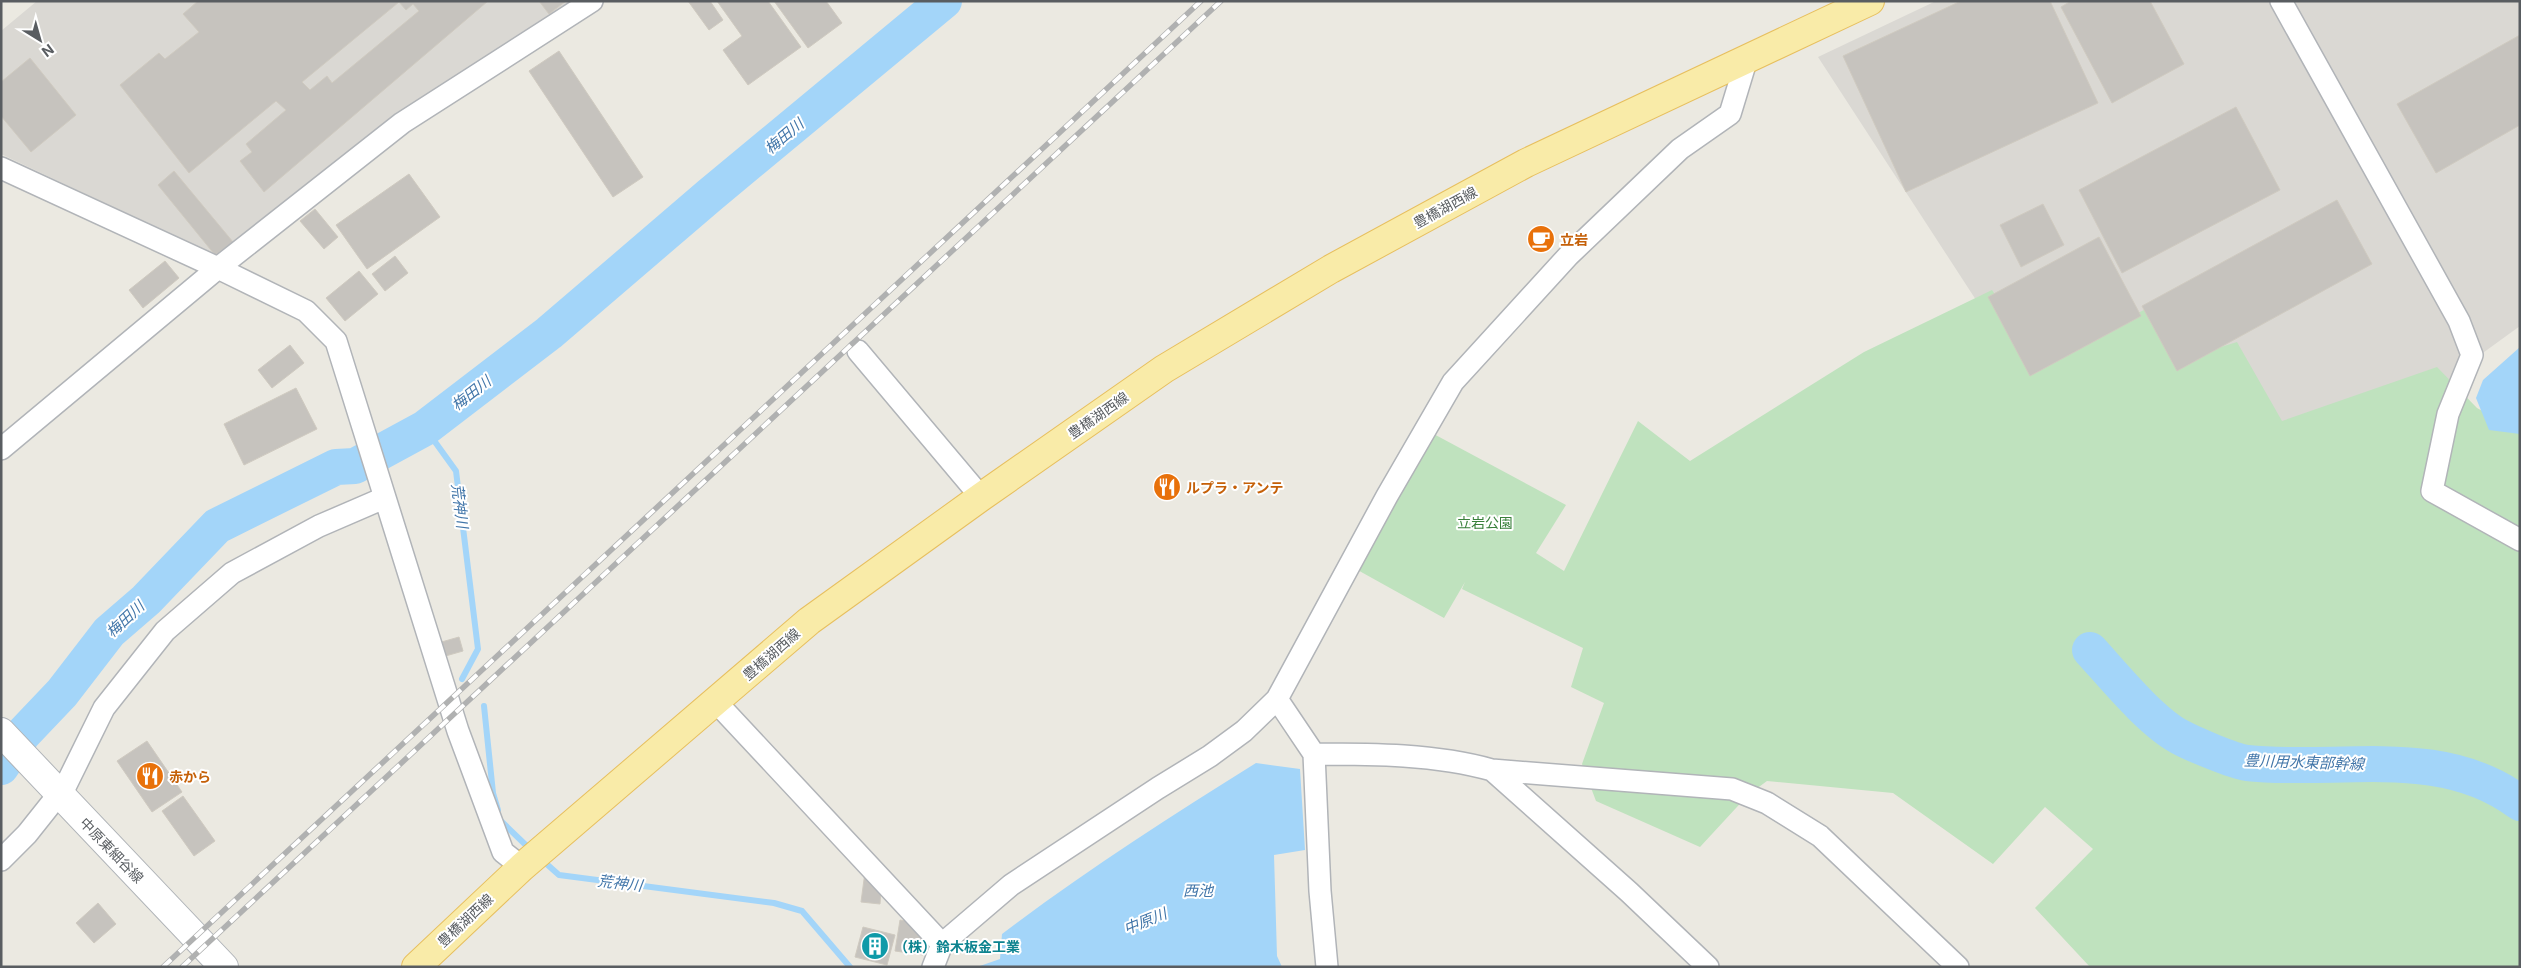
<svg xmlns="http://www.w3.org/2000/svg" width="2521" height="968" font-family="Inter,'Noto Sans JP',sans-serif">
<rect width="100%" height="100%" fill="#ebe9e1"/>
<path fill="#dad8d3" d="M37,1H574L380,126L221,258L1,154V31Z
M1936,1H2520V326L2480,355L2452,424L2265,430L2030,383L1818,57Z"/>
<path fill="#bfe2be" d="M1992,290L2038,361L2144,310L2176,361L2237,342L2282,421L2437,367L2477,408L2520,432V967H2090L2035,908L2093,849L2045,807L1993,864L1893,793L1767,781L1748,795L1700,847L1596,801L1582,764L1604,703L1571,687L1583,648L1462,589L1465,582L1444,618L1354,568L1430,432L1566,505L1536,553L1564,571L1638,421L1690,461L1864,352Z"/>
<path fill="#a3d5f9" d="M2520,347V434L2489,430L2476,398L2483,380Z
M1256,763L1300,769L1305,850L1274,855L1277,956L1282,967H977L1000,959L1002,934C1084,872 1169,817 1256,763Z"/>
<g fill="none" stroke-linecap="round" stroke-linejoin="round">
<path stroke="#a3d5f9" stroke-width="6" d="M425,428L456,471L478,649L462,679
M484,706L493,793L498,810
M502,822L532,851
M541,859L559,875L774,903L802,911L850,967"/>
<path stroke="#a3d5f9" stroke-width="36" d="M2090,650C2113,675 2150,721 2180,737C2193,744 2233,761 2247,763C2338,773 2441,743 2520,803
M1,767L23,734L62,693L109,632L146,600L217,526L336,467L355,466L425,428L549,333L710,195L944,1"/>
</g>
<path fill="#c6c3be" stroke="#cfcac0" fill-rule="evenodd" d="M198,1H488L264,192L240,161L252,152L246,144L286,110L276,101L189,173L120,85L159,53L165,59L199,32L183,14ZM399,2L406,10L413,4L419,11L332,83L327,76L310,90L302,82Z
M539,1H566L549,14Z
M688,1H710L723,20L709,30Z
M717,1H768L801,47L748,85L723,50L742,36Z
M774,1H826L842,23L808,48Z
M1961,1H2050L2098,103L1906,192L1843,56Z
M2071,1H2150L2184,64L2112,103L2061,7Z
M2520,35V125L2436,173L2397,104Z
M559,51L643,177L613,197L529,71Z
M30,58L76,115L31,152L1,116V82Z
M2236,107L2280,190L2122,273L2079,190Z
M174,171L233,242L215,255L158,185Z
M409,174L440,217L367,269L336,225Z
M2337,200L2372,264L2177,371L2142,306Z
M2043,204L2064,245L2021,267L2000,225Z
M315,209L338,237L324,249L300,221Z
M2099,237L2141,316L2030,376L1988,297Z
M395,256L408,273L385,291L372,274Z
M165,261L179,278L143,308L129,290Z
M359,271L378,294L345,321L326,298Z
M290,345L304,363L272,388L258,370Z
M296,388L317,429L244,465L224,424Z
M459,637L463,651L442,657L438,643Z
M147,741L182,792L152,812L117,761Z
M183,796L215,841L194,856L162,811Z
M865,872L881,889L880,904L861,902Z
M98,903L116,924L94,943L76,923Z
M900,920L912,922L926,939L923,955L895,951Z
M863,927L895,935L887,965L855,957Z"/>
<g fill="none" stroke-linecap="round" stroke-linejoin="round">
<g stroke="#b1b4b8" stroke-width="24">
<path id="street" d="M2281,1L2459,321L2472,355L2448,414L2432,491L2520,540
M1,168L218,268L306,311L336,341L458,731L503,852L522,867
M858,351L981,497
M1,449L218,268L402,123L592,1
M1277,699L1314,754L1320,891L1327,967
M716,702L942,944
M1314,754C1373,754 1435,754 1492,770L1732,789L1767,803L1820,836L1958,967
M1492,770L1629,892L1708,967
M1,860L27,834L66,785L104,708L165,631L232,573L319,526L384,498
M933,967L942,944L1011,885L1158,788L1210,756L1244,731L1277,699L1387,496L1453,382L1569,255L1680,149L1730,114L1747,58"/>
</g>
<g stroke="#b0b4b8" stroke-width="30">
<path id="secondary" d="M1,732L224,967"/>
</g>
<g stroke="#e7bf5e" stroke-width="30">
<path id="primary" d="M416,967L522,867L809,621L981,497L1164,369L1331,269L1526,163L1870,1"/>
</g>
<use href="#street" stroke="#fff" stroke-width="21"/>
<use href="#secondary" stroke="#fff" stroke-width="28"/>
<use href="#primary" stroke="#f9eba8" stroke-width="28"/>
<g stroke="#b0b1b1" stroke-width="5.5">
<path id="rail" d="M163,967L1201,1
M182,967L1221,1"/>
</g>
<use href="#rail" stroke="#fff" stroke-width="4" stroke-dasharray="11" stroke-linecap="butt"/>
</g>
<defs>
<g id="cafe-disc" transform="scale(1.4375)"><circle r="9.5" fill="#e8710a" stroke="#fff"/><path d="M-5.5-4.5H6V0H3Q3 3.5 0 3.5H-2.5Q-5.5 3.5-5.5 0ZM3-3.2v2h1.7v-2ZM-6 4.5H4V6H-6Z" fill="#fff"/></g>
<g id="restaurant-disc" transform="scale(1.4375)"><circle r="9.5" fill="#e8710a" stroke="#fff"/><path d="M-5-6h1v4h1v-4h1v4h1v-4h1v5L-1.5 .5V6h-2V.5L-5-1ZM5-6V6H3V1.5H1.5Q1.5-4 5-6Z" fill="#fff"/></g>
<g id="building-disc" transform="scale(1.4375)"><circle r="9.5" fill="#0f9aa8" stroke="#fff"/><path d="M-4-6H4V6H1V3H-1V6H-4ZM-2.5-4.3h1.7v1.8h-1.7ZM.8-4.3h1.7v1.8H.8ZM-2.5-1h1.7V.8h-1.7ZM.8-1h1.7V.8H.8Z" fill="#fff"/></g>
</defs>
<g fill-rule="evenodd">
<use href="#cafe-disc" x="1541" y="239"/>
<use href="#restaurant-disc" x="1167" y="487"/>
<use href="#restaurant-disc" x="150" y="776"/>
<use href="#building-disc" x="875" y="946"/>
</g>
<g text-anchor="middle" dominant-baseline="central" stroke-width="4" stroke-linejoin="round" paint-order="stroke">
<g font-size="14" fill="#595d61" stroke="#fff">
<text transform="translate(1445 207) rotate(-29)">豊橋湖西線</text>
<text transform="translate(1098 415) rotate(-35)">豊橋湖西線</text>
<text transform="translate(771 654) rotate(-41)">豊橋湖西線</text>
<text transform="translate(112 850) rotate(46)">中原東細谷線</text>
<text transform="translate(465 920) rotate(-43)">豊橋湖西線</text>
</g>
<g font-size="14" font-weight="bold" fill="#c56008" stroke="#fff" text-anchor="start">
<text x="1560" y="239">立岩</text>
<text x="1186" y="487">ルプラ・アンテ</text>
<text x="169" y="776">赤から</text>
</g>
<g font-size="14" fill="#39803b" stroke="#fff">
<text x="1485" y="522">立岩公園</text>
</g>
<g font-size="14" font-weight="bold" fill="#0d838f" stroke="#fff" text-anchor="start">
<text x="894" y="946">（株）鈴木板金工業</text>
</g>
<g font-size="15" font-style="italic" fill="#4276a9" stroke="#fff">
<text transform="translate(784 136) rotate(-40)">梅田川</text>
<text transform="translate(471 393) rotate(-38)">梅田川</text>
<text transform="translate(460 506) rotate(83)">荒神川</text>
<text transform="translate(125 619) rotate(-43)">梅田川</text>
<text transform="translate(2304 762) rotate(2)">豊川用水東部幹線</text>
<text transform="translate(620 883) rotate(7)">荒神川</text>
<text x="1198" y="890">西池</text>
<text transform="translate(1145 921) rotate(-22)">中原川</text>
</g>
</g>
<rect width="2521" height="968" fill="none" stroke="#595d61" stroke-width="5"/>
<g transform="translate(40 40) rotate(143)" stroke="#ffffff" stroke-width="4" paint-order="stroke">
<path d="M0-4L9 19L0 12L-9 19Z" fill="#595d61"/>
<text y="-8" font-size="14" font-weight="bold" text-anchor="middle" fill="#595d61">N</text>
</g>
</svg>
